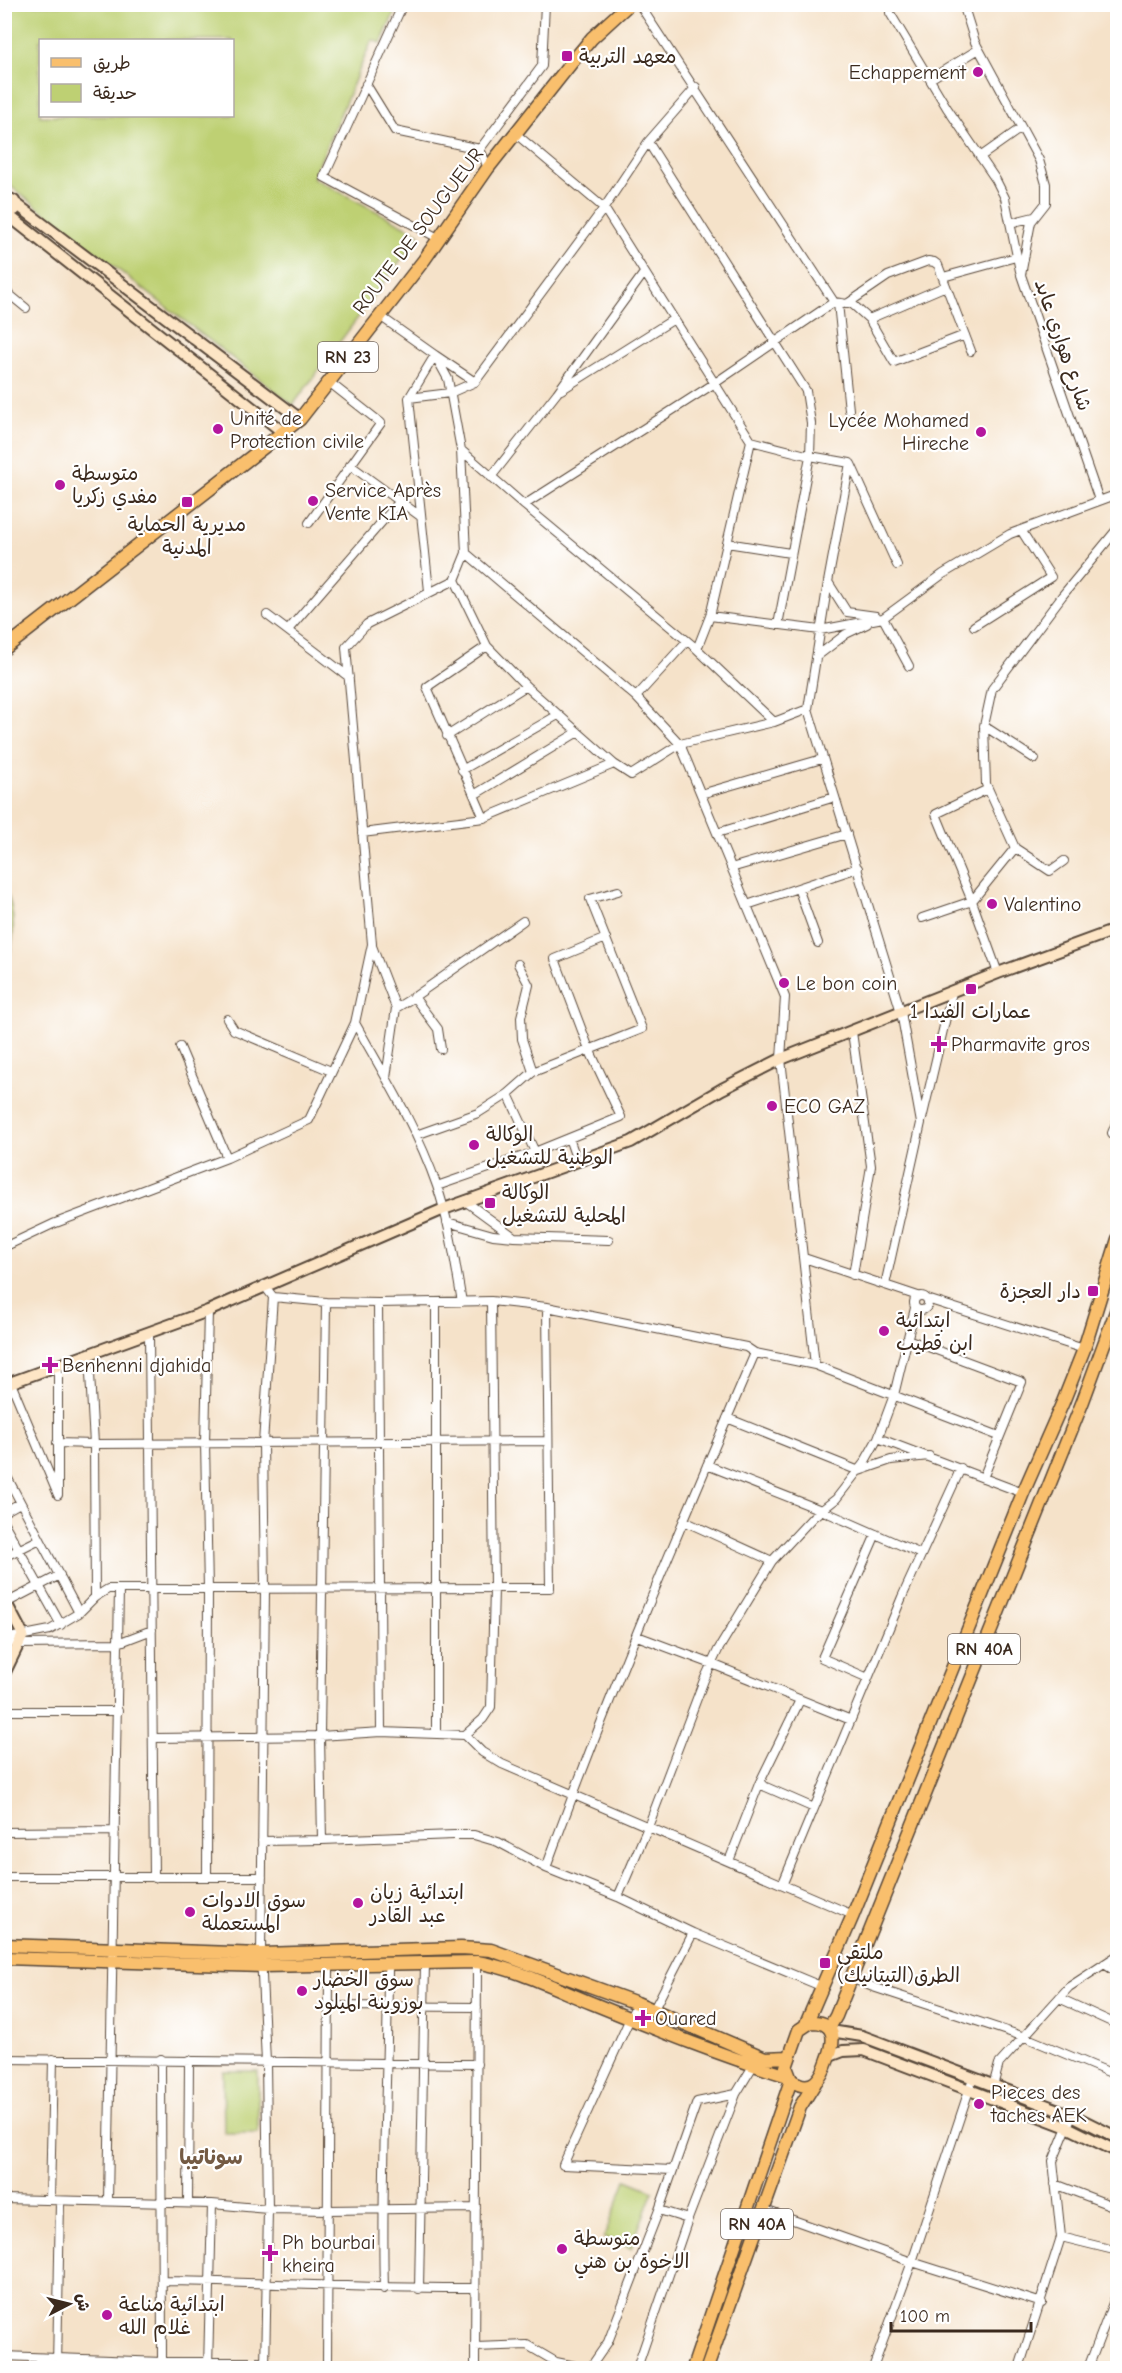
<svg xmlns="http://www.w3.org/2000/svg" width="1122" height="2373" font-family="'Comic Neue','Playpen Sans Arabic',sans-serif">
<rect width="100%" height="100%" fill="#fff"/>
<filter id="ink" filterUnits="userSpaceOnUse"><feTurbulence type="fractalNoise" baseFrequency=".0167" numOctaves="2"/><feDisplacementMap in="SourceGraphic" scale="12" xChannelSelector="R" yChannelSelector="G"/><feConvolveMatrix kernelMatrix="1 2 1 2 8 2 1 2 1" color-interpolation-filters="sRGB"/></filter>
<filter id="wash" filterUnits="userSpaceOnUse"><feTurbulence type="fractalNoise" baseFrequency=".008" numOctaves="4" result="noise"/><feDisplacementMap in="SourceGraphic" scale="24" xChannelSelector="R" yChannelSelector="G"/><feGaussianBlur stdDeviation="1.35" result="paint"/><feColorMatrix in="noise" values="0 0 0 0 0 0 0 0 0 0 0 0 0 0 0 0 0 1.4 0 .05"/><feComposite in="paint" operator="in"/></filter>
<g filter="url(#wash)">
<rect width="100%" height="100%" fill="#f5e2c9"/>
<path fill="#bed073" stroke="#7c7d48" stroke-width="1.5" fill-rule="evenodd" d="M4,5H398L381,43L372,40L313,178L420,234L293,405L5,182ZM40,40H232V116H40Z
M5,888C17,915 15,943 5,970Z
M223,2071H258V2133H224Z
M626,2180L653,2191L631,2248L604,2237Z"/>
</g>
<g filter="url(#ink)">
<g fill="none" stroke-linecap="round" stroke-linejoin="round">
<g stroke="#574638" stroke-width="10">
<path id="street" d="M403,4L324,177L438,238
M890,4V13L947,108L996,180L1005,198L1020,271
M963,4L975,42L1039,160L1046,184V203L1031,222L1021,275L1099,500
M930,79L979,49
M366,84L395,131L480,149
M516,134L604,208L751,441L810,456L850,463
M648,142L806,391L811,423L810,456L778,625
M980,157L1021,128
M488,168L480,149L542,66L545,4
M1010,223L1034,217
M943,277L1016,257
M4,290L26,308
M834,302L847,304L888,276L928,261L934,262L938,265L971,351
M850,302L869,319L894,362L965,335
M838,303L849,410
M869,319L946,286
M561,390L674,319
M409,398L450,393L475,382L604,208L648,142L696,87
M461,450L524,505L697,649L774,722
M850,463L828,582L808,709L901,1012L921,1123L885,1285
M851,464L897,565
M350,465L420,516
M491,477L557,393L644,273
M524,505L715,383L834,302L639,4
M309,523L381,423L329,382
M727,543L790,553
M466,553L636,697L680,744L785,997L781,1059L815,1365
M455,580L487,646L526,686L614,764
M828,582L847,612L876,616
M429,591L409,398L435,355L475,382
M267,615L349,677
M710,616L820,630L883,618L943,574L1010,534L1118,494
M883,618L909,666
M974,626L1051,577L1021,530
M288,630L400,501
M697,649L710,616L751,441
M816,657L846,634L867,624
M636,697L687,641
M984,726L1035,759
M447,736L526,686
M462,770L558,715
M701,794L822,759
M474,795L578,732
M484,818L427,687L487,646
M362,833L484,818L614,764L631,775L680,744L774,722L808,709
M717,833L835,797
M1064,861L1050,871L1015,848L986,784L984,726L992,689L1062,596L1118,528
M731,868L847,834
M798,888L818,943
M747,905L858,868
M922,918L972,901L936,814L988,789
M372,946L396,1008L386,1078
M518,964L529,985L521,1017L522,1039L533,1072
M998,973L972,901L1015,848
M414,997L438,1029L441,1049
M396,1008L414,997L523,921
M227,1019L234,1030L331,1071
M355,1023C385,1076 417,1128 437,1186C450,1224 455,1263 462,1302
M852,1032L871,1166L853,1275
M180,1047L227,1158
M508,1094L535,1152
M1118,1118L1112,1133L1118,1141
M922,1119L952,992
M416,1135L478,1113L508,1094L533,1072L642,1029L590,899L618,891
M569,1138L577,1161
M437,1186L535,1152L621,1117L589,1049L555,959L606,938
M465,1201L513,1236
M447,1222L493,1235L514,1237L609,1240
M4,1247L53,1224L227,1158L309,1120L355,1023L372,944L346,647L367,624L455,580L466,553L461,450L448,379L435,355L380,316
M804,1258L918,1296
M264,1285L273,1297L326,1302L378,1303L491,1301L547,1307L746,1347L755,1353L815,1365L999,1436
M914 1303a7 7 0 1 1 14 0a7 7 0 1 1-14 0Z
M927,1299L1084,1349
M378,1303L381,1732
M436,1303V1733
M149,1334L154,1878
M907,1339L1022,1382L983,1478
M89,1356L94,1444L95,1597
M11,1383L58,1495V1367
M727,1418L859,1471L891,1460L929,1456
M878,1438L1023,1493
M57,1443L94,1444L548,1441
M707,1465L821,1510L921,1554
M4,1471L79,1613L95,1597L108,1589L550,1588L547,1307
M4,1512L20,1503
M684,1521L772,1561
M4,1523L61,1625
M4,1557L40,1539
M6,1603L60,1575
M637,1636L712,1664L851,1720
M4,1639L50,1630L79,1613
M4,1641L19,1644L118,1643L152,1630
M868,1678L822,1658L876,1534
M4,1711H118
M465,1735L482,1752L502,1764L853,1915
M154,1738L320,1736L381,1732L465,1735L483,1719L491,1707L494,1588L491,1301
M759,1784L814,1808
M4,1832L115,1831
M322,1840L454,1835H474L498,1842L546,1868L618,1897L693,1933L823,1987
M262,1841L322,1840L320,1736L326,1302
M729,1861L759,1784L800,1700
M546,1868C609,1694 682,1523 755,1353
M4,1877H262
M207,1877L208,1589L205,1443L208,1311
M783,1883L902,1597L961,1468
M618,1897L648,1827L704,1680L718,1650L772,1561L813,1517L836,1499L864,1463L878,1438L894,1395L915,1308
M1104,1964L1118,1973
M851,1978L873,1987L1025,2037L1118,2076
M1059,1998L1118,2025
M637,2003L563,2165L672,2170
M329,2006L477,2007
M653,2011L693,1933
M4,2059C162,2060 319,2063 477,2064
M161,2059L162,2362
M993,2086L999,2064L1069,1987L1118,1955
M1055,2184L1118,2208
M4,2199L212,2204L268,2209L328,2210L476,2208
M50,2200L53,2059
M108,2201L119,1589
M188,2203L189,2060
M762,2209L912,2262L1042,2303
M659,2210L688,2219
M1061,2237L1118,2251
M162,2281C267,2282 371,2289 475,2288
M384,2289C381,2180 388,2072 388,1963
M419,2289L425,1963
M475,2347L527,2345L556,2362L585,2368
M4,2356L162,2362H265
M57,2368L60,2201
M208,2368L212,2204
M265,2368L268,2209L266,2062L261,1954L265,1589L263,1443L273,1297
M327,2368L329,1964
M475,2368L477,1962
M590,2368L608,2342L659,2210L697,2102L736,2094L753,2066
M637,2368L688,2219L736,2094
M873,2368L912,2262L973,2078
M1019,2368L1061,2237L1053,2161L1072,2115
M1088,2368L1118,2290"/>
</g>
<g stroke="#574638" stroke-width="14">
<path id="secondary" d="M4,196L14,201L15,210
M15,203L300,419
M8,215L284,433
M4,1385L208,1311L444,1209L631,1142L722,1089L781,1059L998,973L1118,929
M4,1599L23,1635L4,1674
M831,2031L862,2036L1072,2115L1118,2138
M830,2056L843,2051L864,2050L1067,2127L1118,2152"/>
</g>
<g stroke="#574638" stroke-width="15">
<path id="primary" d="M4,649L300,419L424,260L488,168L572,62L592,38L629,4
M4,1945L261,1954L461,1948L491,1950L637,2003L765,2058L788,2057
M4,1958L262,1966L477,1962C518,1969 556,1989 594,2004C658,2030 722,2056 788,2076
M811,2022C837,2021 835,2041 828,2059C822,2077 813,2095 791,2080L786,2067L799,2030Z
M806,2024L853,1915L1023,1493L1063,1402L1084,1349L1118,1239
M829,2028L836,2016L1083,1401L1118,1306
M693,2368L791,2080
M707,2368L800,2107L815,2083"/>
</g>
<use href="#street" stroke="#fff" stroke-width="8"/>
<use href="#secondary" stroke="#fde5c5" stroke-width="10"/>
<use href="#primary" stroke="#f9bf6d" stroke-width="12"/>
</g>
</g>
<g fill="#b5179e" stroke="#fff" stroke-width="2">
<rect x="561" y="50" width="12" height="12" rx="3"/>
<circle cx="978" cy="72" r="6"/>
<circle cx="218" cy="429" r="6"/>
<circle cx="981" cy="432" r="6"/>
<circle cx="60" cy="485" r="6"/>
<circle cx="313" cy="501" r="6"/>
<rect x="181" y="496" width="12" height="12" rx="3"/>
<circle cx="992" cy="904" r="6"/>
<circle cx="784" cy="983" r="6"/>
<rect x="965" y="983" width="12" height="12" rx="3"/>
<path d="M936 1035h6v6h6v6h-6v6h-6v-6h-6v-6h6z"/>
<circle cx="772" cy="1106" r="6"/>
<circle cx="474" cy="1145" r="6"/>
<rect x="484" y="1197" width="12" height="12" rx="3"/>
<rect x="1087" y="1285" width="12" height="12" rx="3"/>
<circle cx="884" cy="1331" r="6"/>
<path d="M47 1356h6v6h6v6h-6v6h-6v-6h-6v-6h6z"/>
<circle cx="358" cy="1903" r="6"/>
<circle cx="190" cy="1912" r="6"/>
<rect x="819" y="1957" width="12" height="12" rx="3"/>
<circle cx="302" cy="1991" r="6"/>
<path d="M640 2009h6v6h6v6h-6v6h-6v-6h-6v-6h6z"/>
<circle cx="979" cy="2104" r="6"/>
<circle cx="562" cy="2249" r="6"/>
<path d="M267 2244h6v6h6v6h-6v6h-6v-6h-6v-6h6z"/>
<circle cx="107" cy="2315" r="6"/>
</g>
<g text-anchor="middle" dominant-baseline="central" stroke-width="4.5" stroke-linejoin="round" paint-order="stroke">
<g fill="#fff" stroke="#766a62" stroke-width="1.5">
<rect x="318" y="342" width="60" height="30" rx="4.5"/>
<rect x="948" y="1634" width="72" height="30" rx="4.5"/>
<rect x="721" y="2209" width="72" height="30" rx="4.5"/>
</g>
<g font-size="18" font-weight="bold" fill="#3b2a1e">
<text x="348" y="357">RN 23</text>
<text x="984" y="1649">RN 40A</text>
<text x="757" y="2224">RN 40A</text>
</g>
<g font-size="20" fill="#3b2a1e" stroke="#fff" text-anchor="start">
<text x="579" y="56">معهد التربية</text>
<text x="966" y="72" text-anchor="end">Echappement</text>
<text x="230" y="418">Unité de<tspan x="230" dy="23">Protection civile</tspan></text>
<text x="969" y="420" text-anchor="end">Lycée Mohamed<tspan x="969" dy="23">Hireche</tspan></text>
<text x="72" y="473">متوسطة<tspan x="72" dy="23">مفدي زكريا</tspan></text>
<text x="325" y="490">Service Après<tspan x="325" dy="23">Vente KIA</tspan></text>
<text x="187" y="524" text-anchor="middle">مديرية الحماية<tspan x="187" dy="23">المدنية</tspan></text>
<text x="1004" y="904">Valentino</text>
<text x="796" y="983">Le bon coin</text>
<text x="971" y="1011" text-anchor="middle">عمارات الفيدا 1</text>
<text x="951" y="1044">Pharmavite gros</text>
<text x="784" y="1106">ECO GAZ</text>
<text x="486" y="1134">الوكالة<tspan x="486" dy="23">الوطنية للتشغيل</tspan></text>
<text x="502" y="1192">الوكالة<tspan x="502" dy="23">المحلية للتشغيل</tspan></text>
<text x="1081" y="1291" text-anchor="end">دار العجزة</text>
<text x="896" y="1320">ابتدائية<tspan x="896" dy="23">ابن قطيب</tspan></text>
<text x="62" y="1365">Benhenni djahida</text>
<text x="370" y="1892">ابتدائية زيان<tspan x="370" dy="23">عبد القادر</tspan></text>
<text x="202" y="1900">سوق الادوات<tspan x="202" dy="23">المستعملة</tspan></text>
<text x="837" y="1952">ملتقى<tspan x="837" dy="23">الطرق(التيتانيك)</tspan></text>
<text x="314" y="1979">سوق الخضار<tspan x="314" dy="23">بوزوينة الميلود</tspan></text>
<text x="655" y="2018">Ouared</text>
<text x="991" y="2092">Pieces des<tspan x="991" dy="23">taches AEK</tspan></text>
<text x="574" y="2238">متوسطة<tspan x="574" dy="23">الاخوة بن هني</tspan></text>
<text x="282" y="2242">Ph bourbai<tspan x="282" dy="23">kheira</tspan></text>
<text x="119" y="2304">ابتدائية مناعة<tspan x="119" dy="23">غلام الله</tspan></text>
</g>
<g font-size="20" fill="#3b2a1e" stroke="#fff">
<text transform="translate(418 231) rotate(-53)">ROUTE DE SOUGUEUR</text>
<text transform="translate(1063 345) rotate(71)">شارع هواري عابد</text>
</g>
<g font-size="21" font-weight="bold" fill="#745b44" stroke="#fff">
<text x="211" y="2157">سوناتيبا</text>
</g>
</g>
<rect width="1122" height="2373" fill="none" stroke="#fff" stroke-width="24"/>
<rect x="39" y="39" width="195" height="78" fill="#ffffff" stroke="#b1aaa5" stroke-width="1.5"/>
<rect x="51" y="58" width="30" height="9" fill="#f9bf6d" stroke="#b1aaa5" stroke-width="1.5"/>
<text x="93" y="69" font-size="18" fill="#3b2a1e">طريق</text>
<rect x="51" y="84" width="30" height="18" fill="#bed073" stroke="#b1aaa5" stroke-width="1.5"/>
<text x="93" y="99" font-size="18" fill="#3b2a1e">حديقة</text>
<g transform="translate(69 2304) rotate(83)" stroke="#ffffff" stroke-width="4.5" paint-order="stroke">
<path d="M0-4.5L10 22L0 15L-10 22Z" fill="#3b2a1e"/>
<text y="-9" font-size="16" font-weight="bold" text-anchor="middle" fill="#3b2a1e">ش</text>
</g>
<path d="M891 2322v9h140v-9" fill="none" stroke="#3b2a1e" stroke-width="3"/>
<text x="900" y="2322" font-size="18" fill="#3b2a1e" stroke="#ffffff" stroke-width="4.5" paint-order="stroke">100 m</text>
</svg>
